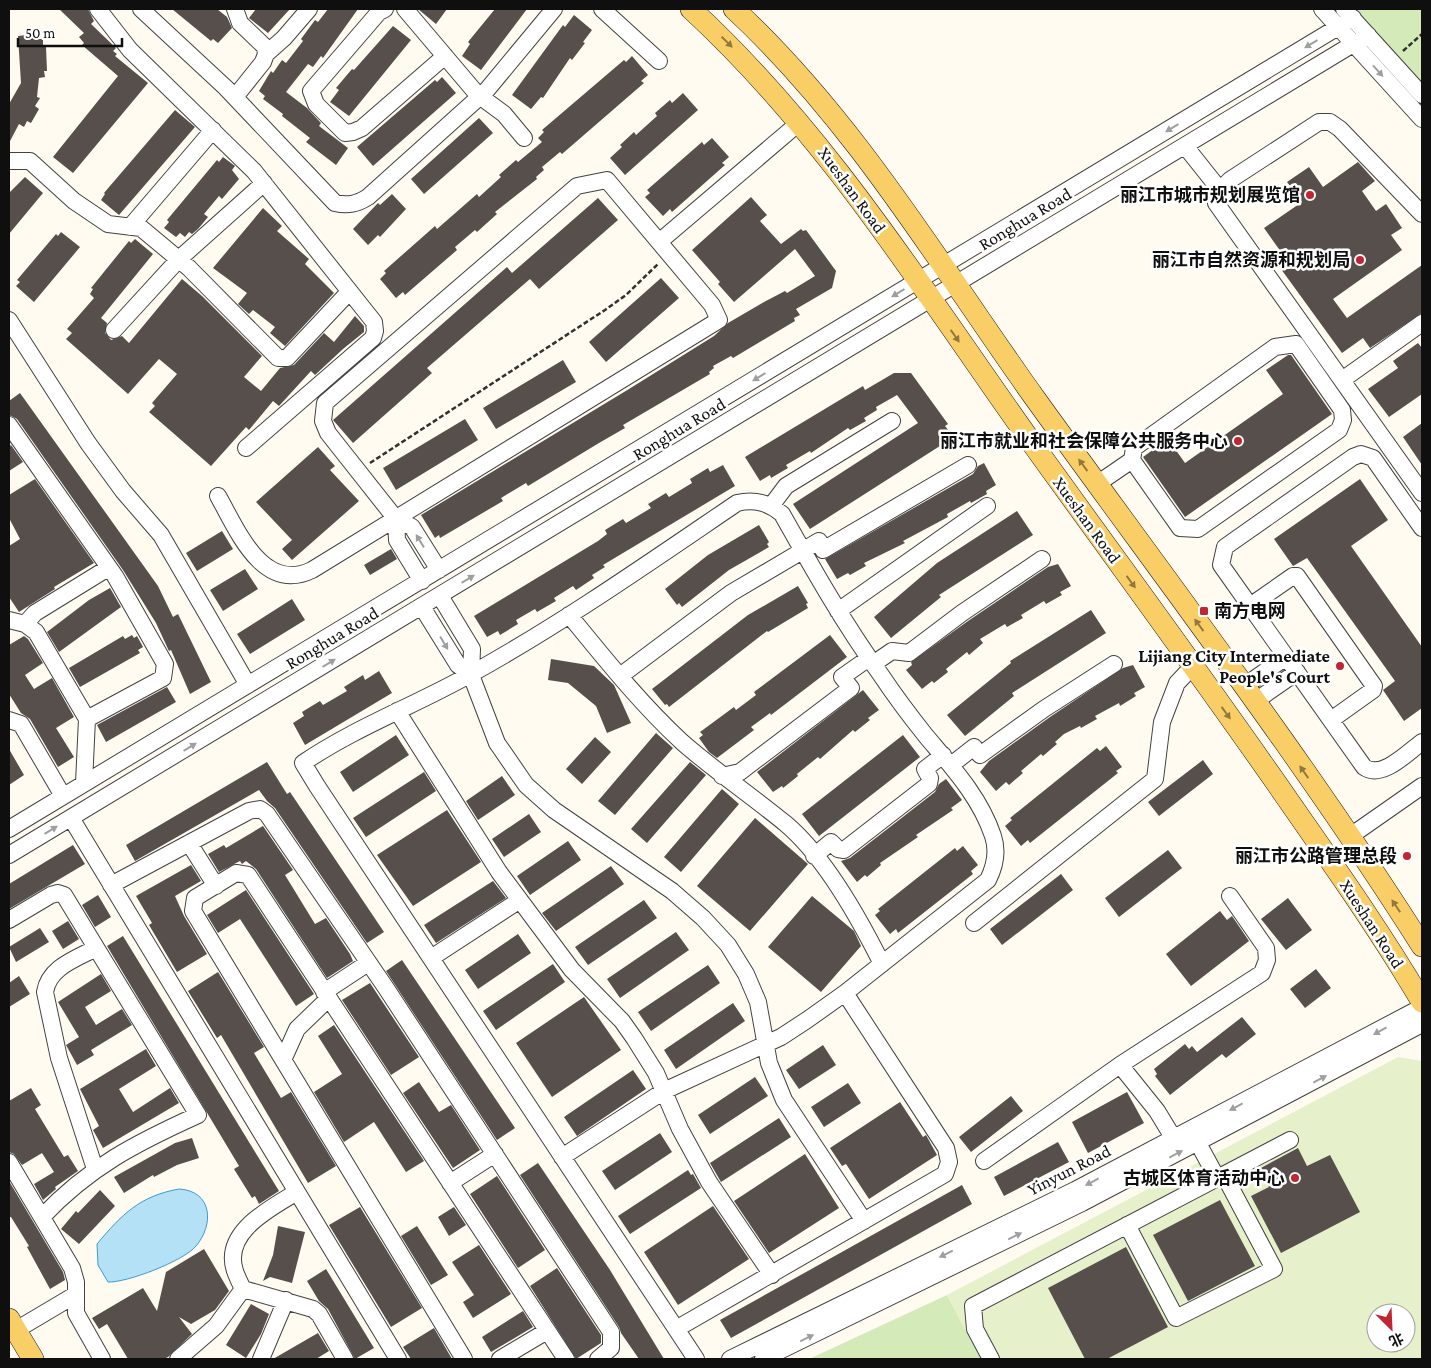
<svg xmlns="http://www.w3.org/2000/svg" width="1431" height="1368" font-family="'Crimson Pro','Noto Sans SC',serif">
<rect width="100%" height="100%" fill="#fffbf0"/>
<path fill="#d5eab9" d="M1354,9H1422V84Z
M947,1295L981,1359H809Z"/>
<path fill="#e6f1cb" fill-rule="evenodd" d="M1398,1057L1422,1061V1359H981L947,1295ZM1376,1313H1406V1343H1376Z"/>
<path fill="#b5e1f7" stroke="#3b9bce" d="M179,1189C213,1191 214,1225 196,1246C184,1261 126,1283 108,1282L98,1265L97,1244C122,1214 140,1196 179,1189Z"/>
<path fill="#574f4b" d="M59,9H88L94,21L91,24L116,48L113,51L117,54L115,56L148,83L73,173L53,157L118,76L82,45L84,43L79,37L84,33Z
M172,9H217L227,17L232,28L218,43L213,39L211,41Z
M256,9H290L268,33L249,18Z
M328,9H358L323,58L321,56L313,67L308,64L286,92L307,108L321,123L319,126L348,148L336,165L306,142L310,138L282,116L283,114L263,99L265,96L259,91L271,71L273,73L282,60L286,63L303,41L301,39L315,20L318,22Z
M418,9H447L436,24Z
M495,9H527L481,70L462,56L470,44L468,42Z
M574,15L592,30L583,42L585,43L572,60L570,58L543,98L541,97L531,109L512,95L563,25L565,27Z
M393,26L411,40L349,116L330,102L339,90L336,88L352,69L354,70Z
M36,34V39H43V47H46L47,71H44L45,77L39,78L37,97L40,98L35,106L39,109L31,123L27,121L24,127L19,124L9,143V104L21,83L18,36Z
M632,56L648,75L641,81L644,83L562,154L560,152L542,167L544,170L536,177L537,179L495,212L497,214L477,232L475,230L455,247L457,250L405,295L403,292L396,298L380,279L386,273L384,271L435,226L437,229L477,194L479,197L501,177L499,175L516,160L518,162L542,142L538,138L544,132L542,130L624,60L626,62Z
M442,77L456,93L373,166L357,147L435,80L437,82Z
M683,93L698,110L625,175L610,158L622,147L620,145L634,132L636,135L657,116L655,113L670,100L672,103Z
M175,110L195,127L119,215L101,200L105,194L104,193Z
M479,118L493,133L424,194L411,179Z
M712,138L729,157L722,163L725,165L672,212L670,209L663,216L645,197L650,193L647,190L702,142L704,145Z
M223,157L235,166L232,170L239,179L222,199L219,196L204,214L208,217L198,229L192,234L189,232L185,237L180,233L176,237L164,228L169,222L167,220L217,160L219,162Z
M1358,162L1375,181L1362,191L1376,211L1386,204L1402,228L1391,235L1402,250L1333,299L1347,318L1422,265V313L1370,348L1363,338L1342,353L1273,258L1281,252L1264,228L1302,202L1287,182L1309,167L1323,187Z
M25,177L43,193L9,234V193Z
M392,194L406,209L380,237L378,235L368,245L353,229L378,203L380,205Z
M751,197L767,215L760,221L781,244L801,229L803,231L806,230L836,271L832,288L796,309L800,315L794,318L795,321L733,358L731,356L713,366L714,368L709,372L710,374L623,425L625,428L599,443L528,486L526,483L501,498L503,501L440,538L439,535L435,538L421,515L629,389L714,336L728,323L764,302L785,291L787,293L815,276L795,249L734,302L718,284L720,282L692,250Z
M598,198L618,220L539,289L530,279L427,368L432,373L353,443L333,420L507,267L512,273Z
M263,208L282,226L277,231L309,259L305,264L334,293L285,346L270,333L275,327L253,310L249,314L238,304L247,293L213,268Z
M61,232L80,247L34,302L16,286L20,282L17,280L56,234L58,236Z
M135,239L153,254L101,318L107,323L105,333L111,340L122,336L129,343L182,279L202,296L262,356L244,377L261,391L280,368L294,365L324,333L334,342L355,316L364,326V332L343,349L315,375L311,371L279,406L273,401L249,430L246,427L211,466L149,412L155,406L152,403L177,374L159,359L128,394L66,339L72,333L67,329L94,298L90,294L93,289L91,288L129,241L131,243Z
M661,278L679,298L606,362L589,342Z
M1418,343L1422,348V394L1389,417L1368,389L1398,368L1393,361Z
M1288,355H1291L1332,414L1185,517L1143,457L1168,439L1185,463L1283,394L1266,370Z
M563,360L576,382L496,429L483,408Z
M894,373H911L948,424L945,426L954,437L810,529L793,504L918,423L897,395L876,407L877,410L864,418L866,421L850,430L848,428L811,453L810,451L786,465L788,468L771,478L770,475L760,481L745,457L863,386L865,390Z
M20,393L158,586L173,617L178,614L211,682L190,694L171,650L169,651L156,623L123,570L17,419L9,415V401Z
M465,419L478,440L396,490L383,468Z
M1422,423V465L1403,437Z
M11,445L23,462L9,471V447Z
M318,447L335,466L330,470L359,501L292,560L282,549L292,540L256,502Z
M984,463L996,485L986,491L987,494L971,503L970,501L947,514L948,517L903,541L905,543L864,563L866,566L850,575L848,573L837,579L825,559L973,474L978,466Z
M723,465L735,486L603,565L605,567L592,575L594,578L576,590L573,586L554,598L556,601L537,612L535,609L516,620L518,624L500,635L498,631L487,637L474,616L598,541L607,534L605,530L623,519L626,523L651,508L648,504L666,493L669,497L692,483L690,479L708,468L710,472Z
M35,479L94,563L54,587L55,589L19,612L9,597V546L20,539L9,518V495Z
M1360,479L1388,520L1351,546L1422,647V708L1404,721L1383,690L1395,681L1307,558L1293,566L1274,539Z
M1017,511L1033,535L939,595L941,597L891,638L874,617L937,563Z
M759,525L769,542L767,544L769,547L729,570L682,607L679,603L677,605L665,589L708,555Z
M222,531L233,549L197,571L186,553Z
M391,549L397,559L370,575L364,565Z
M1058,564L1071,586L1060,592L1062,595L1046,604L1044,601L1021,615L1023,618L1007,627L1005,624L980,639L983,643L969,655L967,652L946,669L948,672L934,683L932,681L922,689L906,670L912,665L911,662L968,621L1048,567Z
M245,569L258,589L223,611L210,590Z
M798,586L808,603L806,604L808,608L768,632L767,631L669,707L667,704L665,705L652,689L748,615Z
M110,588L121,607L59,652L47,632L89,600Z
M292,599L305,620L250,654L237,634Z
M1091,610L1106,633L1012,693L1014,696L965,736L947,715L1011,663L1010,661Z
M132,635L134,638L137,636L143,647L138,650L140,653L80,687L69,668L123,636L125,639Z
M830,635L847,657L771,715L770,713L751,727L754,730L717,758L709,752L699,738L703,735L700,732L734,707L736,710L756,695L754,692Z
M24,636L28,639L43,663L25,675L34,689L52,678L74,717L56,728L74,757L58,767L30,719L21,713L9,694V645Z
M551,659L594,666L614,685L631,723L607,733L596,706L568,683L548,680Z
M1133,665L1145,687L1134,693L1136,696L1120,706L1119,703L1095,716L1097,719L1081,728L1080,726L1064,734L1055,742L1057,744L1043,756L1041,754L1021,771L1023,773L1009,785L1006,782L996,791L980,772L989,761L1050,717L1123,668Z
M379,671L392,693L305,745L293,723L304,716L302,712L320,701L323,705L347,691L344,687L363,675L365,680Z
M167,687L176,702L106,742L97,725Z
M863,690L879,710L868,718L870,720L855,732L853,730L820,759L818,757L797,774L798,776L783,788L782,786L773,792L757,772Z
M656,733L673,748L615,815L598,801Z
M396,735L409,755L353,792L340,772Z
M903,735L920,757L819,836L802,814Z
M595,737L611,752L582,784L566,769Z
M1106,746L1122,767L1116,771L1118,773L1030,843L1028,840L1021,846L1005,826L1012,820L1010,818L1097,748L1100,751Z
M9,749L24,775L9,785Z
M1203,760L1213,774L1159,816L1148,802Z
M267,762L287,794L290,792L384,932L367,943L275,808L267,801L259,790L135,861L126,845Z
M690,762L706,775L647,843L631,829Z
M424,772L436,791L366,837L353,818Z
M502,776L515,795L478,820L466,801Z
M946,779L962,800L951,808L953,810L916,835L918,837L880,863L881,865L867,877L865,875L857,882L841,861L850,858L935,792L939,784Z
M722,789L739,804L681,872L664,857Z
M447,810L481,862L413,906L377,855Z
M529,814L541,832L504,857L492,839Z
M755,818L808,864L750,931L697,886Z
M263,826L293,870L285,875L315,924L326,918L350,954L353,961L327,978L256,869L246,861L242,864L240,861L219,872L208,854L224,845L226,848Z
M568,841L581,860L530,895L517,876Z
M73,845L85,864L9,909V884Z
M963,846L978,865L971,871L973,874L898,933L896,929L890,934L875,915L880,911L878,909L955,848L957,851Z
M1168,850L1182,868L1119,917L1105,898Z
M191,865L201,881L175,896L184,916L207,954L177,972L149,925L152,923L136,896Z
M611,866L624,884L556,931L542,913Z
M1061,874L1073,890L1002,945L990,929Z
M493,881L506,898L436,943L424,925Z
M246,890L314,994L296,1006L240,919L218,933L207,915Z
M98,895L111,917L95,927L82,905Z
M812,896L854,931L861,946L821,992L768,947Z
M1288,898L1312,930L1286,950L1261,919Z
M644,900L657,918L588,965L575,947Z
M1220,911L1227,920L1232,916L1249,941L1191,986L1166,954Z
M68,921L79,939L63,949L52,931Z
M40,928L49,942L16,962L9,947Z
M676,932L689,950L620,998L607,979Z
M518,934L531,953L478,989L465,970Z
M123,936L279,1191L259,1204L255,1196L252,1198L234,1169L239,1166L107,946Z
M402,960L515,1128L497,1140L386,971Z
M553,964L565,982L496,1030L483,1011Z
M708,965L720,983L651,1031L638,1012Z
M1316,969L1331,988L1305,1008L1290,989Z
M218,972L264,1047L254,1053L281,1098L291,1092L336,1166L308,1183L221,1035L217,1038L188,991Z
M101,974L111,991L85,1007L96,1025L122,1009L132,1025L91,1050L94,1055L77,1065L66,1045L79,1037L58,1002Z
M19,976L30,994L9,1007V983Z
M370,983L419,1057L391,1075L342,1000Z
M584,997L621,1050L552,1097L516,1043Z
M733,1003L745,1021L676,1069L664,1050Z
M1242,1017L1256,1034L1226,1058L1222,1054L1170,1095L1155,1076L1157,1074L1154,1069L1185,1044L1189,1049L1192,1046L1197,1052Z
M334,1025L424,1161L406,1172L374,1122L344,1142L314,1092L342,1074L318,1036Z
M823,1045L836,1065L799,1089L786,1070Z
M146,1049L156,1066L119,1089L133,1112L170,1088L179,1103L103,1148L93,1130L99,1126L80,1089Z
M633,1070L646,1089L577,1136L564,1117Z
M755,1077L768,1096L710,1134L698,1115Z
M419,1082L439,1112L451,1105L480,1150L453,1168L403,1093Z
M848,1083L861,1103L824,1127L811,1107Z
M31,1088L41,1105L35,1109L64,1157L68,1155L78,1171L55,1187L56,1189L43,1200L34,1184L54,1172L42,1153L22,1165L14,1154L9,1152V1101Z
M1127,1092L1144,1123L1088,1153L1072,1122Z
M1011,1096L1023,1111L971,1152L959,1137Z
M900,1102L923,1137L926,1135L937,1155L869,1199L846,1164L842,1166L830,1148Z
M779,1118L791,1137L721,1182L710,1163Z
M660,1133L672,1152L615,1190L602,1171Z
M192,1138L199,1158L177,1165L154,1177L153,1175L124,1193L114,1177L175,1143Z
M1058,1142L1069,1162L1004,1196L994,1177Z
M1298,1148L1307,1166L1330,1155L1360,1212L1281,1253L1251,1196L1269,1187L1259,1169Z
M805,1154L839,1208L769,1253L734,1201Z
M538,1163L610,1270L664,1359H639L621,1333L619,1327L520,1175Z
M688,1170L691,1175L693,1174L701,1188L630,1234L618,1216Z
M497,1176L545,1250L518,1268L470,1194Z
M9,1181L63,1272L65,1280L50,1289L27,1247L29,1246L11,1217H9Z
M962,1185L972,1204L731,1338L720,1320Z
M100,1190L115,1206L79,1244L61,1229L76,1211L78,1213Z
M1220,1200L1255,1266L1188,1301L1153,1235Z
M713,1206L749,1259L678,1305L644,1252Z
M360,1207L422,1308L391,1327L329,1225Z
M454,1207L466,1225L449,1236L438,1217Z
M278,1226L305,1232L292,1283L270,1277L263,1281L273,1255Z
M417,1226L448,1275L431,1285L401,1236Z
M479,1245L511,1294L473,1318L463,1302L474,1295L452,1262Z
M1126,1247L1168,1327L1107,1359H1085L1048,1288Z
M204,1249L229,1291L215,1310L191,1324L179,1317L192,1334L168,1357L164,1359H128L107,1324L99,1329L92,1318L143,1288L157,1311L166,1272Z
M557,1268L601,1335V1343L576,1359L530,1286Z
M326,1269L374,1348L355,1359L328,1309L319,1301L307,1281Z
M251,1304L269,1314L261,1334L246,1358L226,1345Z
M523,1311L533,1327L491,1352L482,1337Z
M434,1328L452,1359H411L403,1347Z
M318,1333L329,1351L316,1359H273Z"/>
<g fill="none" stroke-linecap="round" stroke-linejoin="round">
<g stroke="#424242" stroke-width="18">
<path id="minor" d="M98,9L130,50L254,171L374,322L375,331L373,338L246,448
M141,9L226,88L335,203C348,206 357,204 368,197L486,91L554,9
M385,9L379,12L311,91L316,104L345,133L353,132L362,128L445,56
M405,9L477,94L504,114L524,138
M602,9L659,61
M1322,9L1422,119
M1344,9L1422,95
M266,54L284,38L309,9
M235,97L263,62L266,54L265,47L240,23L235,9
M1185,146L1220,190
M9,161H30L74,201L108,224L141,228L189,268L278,358H287L349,292
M1422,214L1340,129L1330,122H1319L1230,180L1220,190L1216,203L1422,493
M130,227L213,130
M659,242L800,122
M9,320L88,443L123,491L161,535L248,685
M114,330L179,259L264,183
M1296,344L1342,410L1343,420L1339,430L1198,529L1180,528L1132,460L1134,448L1275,347Z
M1342,380L1422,323
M9,425L115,576L165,664L163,678L87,719
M1097,484L1132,460
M218,496C237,529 262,594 312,570L719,320L712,305L607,180L577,186L325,403L323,421L328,433L396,519L412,527L439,570
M771,506L786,486L892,421
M396,519L397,540L422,581
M1422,528L1373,458L1361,454L1353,457L1225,547L1221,565L1364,767C1382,780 1408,752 1422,742
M440,596L472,649L471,675L497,743L526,785L554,810L672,891L703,918L728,945L746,974L758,1002L769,1063L784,1100L864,1221
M1250,606L1293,576H1297L1374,686L1373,690L1331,720
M422,607L458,665L471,675
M838,611L987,506
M569,615C605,659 640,703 682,742C715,771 752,796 786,824C825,857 859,918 882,964
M9,620L25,624L36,632L87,719L84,783
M25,624L35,613L108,568
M873,664L892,651L909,653L962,613L1042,559
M620,676L731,593L819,541L823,550L968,465
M1243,687L1286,657
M1254,702L1297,672
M397,711L499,872L572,970L622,1021L634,1038L656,1073L680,1129L709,1182L772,1275
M9,720L21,724L63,796
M951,765L974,747L980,755L1044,709L1114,664
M722,776L740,772L851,688L842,677L869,658
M71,818L398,1359
M9,829L1353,18
M1349,837L1422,786
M189,843L216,886
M9,855L1368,35
M814,856L831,842L838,849L844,850L929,784L930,778L925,769L943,755
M111,885L249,811L260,809L267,814L386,988L611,1332V1348L598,1359
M9,920L51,895L58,893L64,895L198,1115C136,1143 89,1167 42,1217
M974,923L1155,779L1162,722L1177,683L1193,666
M431,958L520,900
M324,992L368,963
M283,1060L297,1029L329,998
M1120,1065L1157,1111L1174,1139
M1198,1143L1217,1178
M562,1157L664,1091L781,1037L807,1020L845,993L988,880C995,866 998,851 993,836C980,797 952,767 926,736C910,716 895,696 881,675C844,624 813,569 782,514C768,502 754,499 737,503C650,562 563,623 471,674C416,705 356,727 303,763L317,786L696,1359
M984,1161L1120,1065L1262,973L1267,960L1266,948L1230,896
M9,1162L72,1268L76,1282V1313L102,1359
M95,1169L59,1058L45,992C49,967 76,959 96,948
M450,1183L495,1154
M1127,1225L1176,1318L1274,1269L1224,1175
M243,1289L313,1309L319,1314L345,1359
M243,1289C240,1283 237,1277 235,1271C222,1232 271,1208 297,1192
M676,1329L945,1174L949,1162L946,1148L845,993
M16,1330L75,1295
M178,1359L216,1326L243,1289
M261,1359L286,1300
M464,1359L193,911L195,898L236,873L248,875L566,1359
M500,1359L547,1331
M730,1359L1075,1190L1422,1007
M763,1359L1082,1203L1422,1024
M991,1359L975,1329L973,1306L1290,1140"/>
</g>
<g stroke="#202020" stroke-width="22">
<path id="major" d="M691,9C832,139 931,303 1042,457C1127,575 1213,691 1295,810C1339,873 1383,936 1422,1002
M734,9C854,120 939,264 1034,397C1165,579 1302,757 1422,946
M9,1319L33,1359"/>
</g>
<path stroke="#313131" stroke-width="2.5" stroke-dasharray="5 2.5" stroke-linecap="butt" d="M1403,51L1422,34
M370,463L605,310L626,295L659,263"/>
<use href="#minor" stroke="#fff" stroke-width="16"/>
<use href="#major" stroke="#f9ce66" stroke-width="21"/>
</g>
<defs><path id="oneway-solid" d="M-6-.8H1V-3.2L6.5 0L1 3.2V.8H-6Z" transform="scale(1.25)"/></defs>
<g fill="#90783f">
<use href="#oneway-solid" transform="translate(727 42) rotate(44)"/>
<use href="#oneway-solid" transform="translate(955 336) rotate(55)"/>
<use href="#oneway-solid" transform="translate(1083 465) rotate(-126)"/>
<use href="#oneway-solid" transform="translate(1131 582) rotate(54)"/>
<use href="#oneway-solid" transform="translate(1199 625) rotate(-126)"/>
<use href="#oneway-solid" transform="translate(1226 713) rotate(54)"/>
<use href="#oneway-solid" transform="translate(1304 772) rotate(-125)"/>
<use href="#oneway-solid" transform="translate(1396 906) rotate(-124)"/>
</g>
<g fill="#9f9f9f">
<use href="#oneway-solid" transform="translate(1311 44) rotate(149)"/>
<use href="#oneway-solid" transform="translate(1378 71) rotate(48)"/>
<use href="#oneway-solid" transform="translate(1172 128) rotate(149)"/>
<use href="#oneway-solid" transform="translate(898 293) rotate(149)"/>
<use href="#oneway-solid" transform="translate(759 377) rotate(149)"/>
<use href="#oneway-solid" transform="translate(420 541) rotate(-122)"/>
<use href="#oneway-solid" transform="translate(468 579) rotate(-31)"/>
<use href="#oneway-solid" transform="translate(444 643) rotate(59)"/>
<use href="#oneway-solid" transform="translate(329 663) rotate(-31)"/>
<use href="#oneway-solid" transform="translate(190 747) rotate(-31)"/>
<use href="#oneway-solid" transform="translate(51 830) rotate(-31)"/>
<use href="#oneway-solid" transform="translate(1380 1031) rotate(151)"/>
<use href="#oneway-solid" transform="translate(1320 1079) rotate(-28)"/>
<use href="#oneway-solid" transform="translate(1236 1107) rotate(152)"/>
<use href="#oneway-solid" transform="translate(1176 1154) rotate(-28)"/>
<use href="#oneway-solid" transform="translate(1092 1182) rotate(152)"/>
<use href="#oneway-solid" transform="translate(1015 1236) rotate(-26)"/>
<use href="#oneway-solid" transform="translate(946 1254) rotate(154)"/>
<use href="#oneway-solid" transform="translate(807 1338) rotate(-26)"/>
</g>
<g fill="#c02534" stroke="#fff" stroke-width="2">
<circle cx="1310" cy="195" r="5"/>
<circle cx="1360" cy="260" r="5"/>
<circle cx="1238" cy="441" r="5"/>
<rect x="1199" y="606" width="10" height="10" rx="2.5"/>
<circle cx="1340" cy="666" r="5"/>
<circle cx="1407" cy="856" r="5"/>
<circle cx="1295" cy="1178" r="5"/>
</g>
<g text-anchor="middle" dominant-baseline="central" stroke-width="5" stroke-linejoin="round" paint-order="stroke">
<g font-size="18" fill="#0f0f0f" stroke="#fff">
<text transform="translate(852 190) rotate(54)">Xueshan Road</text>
<text transform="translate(1025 219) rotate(-31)">Ronghua Road</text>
<text transform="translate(679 429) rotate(-31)">Ronghua Road</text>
<text transform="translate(1087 520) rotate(54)">Xueshan Road</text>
<text transform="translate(332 638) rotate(-31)">Ronghua Road</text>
<text transform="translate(1372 924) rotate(57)">Xueshan Road</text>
<text transform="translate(1069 1170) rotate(-27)">Yinyun Road</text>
</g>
<g font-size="18" font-weight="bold" fill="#0f0f0f" stroke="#fff" text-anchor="end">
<text x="1300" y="195">丽江市城市规划展览馆</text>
<text x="1350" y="260">丽江市自然资源和规划局</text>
<text x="1228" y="441">丽江市就业和社会保障公共服务中心</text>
<text x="1214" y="611" text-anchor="start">南方电网</text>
<text x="1330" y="656">Lijiang City Intermediate<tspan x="1330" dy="21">People's Court</tspan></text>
<text x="1397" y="856">丽江市公路管理总段</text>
<text x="1285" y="1178">古城区体育活动中心</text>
</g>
</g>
<rect width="1431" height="1368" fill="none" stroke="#0f0f0f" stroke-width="20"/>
<g transform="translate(1391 1328) rotate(156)"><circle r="24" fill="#ffffff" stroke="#9f9f9f"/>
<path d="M0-4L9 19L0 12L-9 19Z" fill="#c02534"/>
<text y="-8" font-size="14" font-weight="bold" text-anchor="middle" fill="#0f0f0f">北</text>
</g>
<path d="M18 38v8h104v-8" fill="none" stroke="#0f0f0f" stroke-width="2.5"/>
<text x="25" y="38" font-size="15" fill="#0f0f0f" stroke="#ffffff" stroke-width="4" paint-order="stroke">50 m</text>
</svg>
